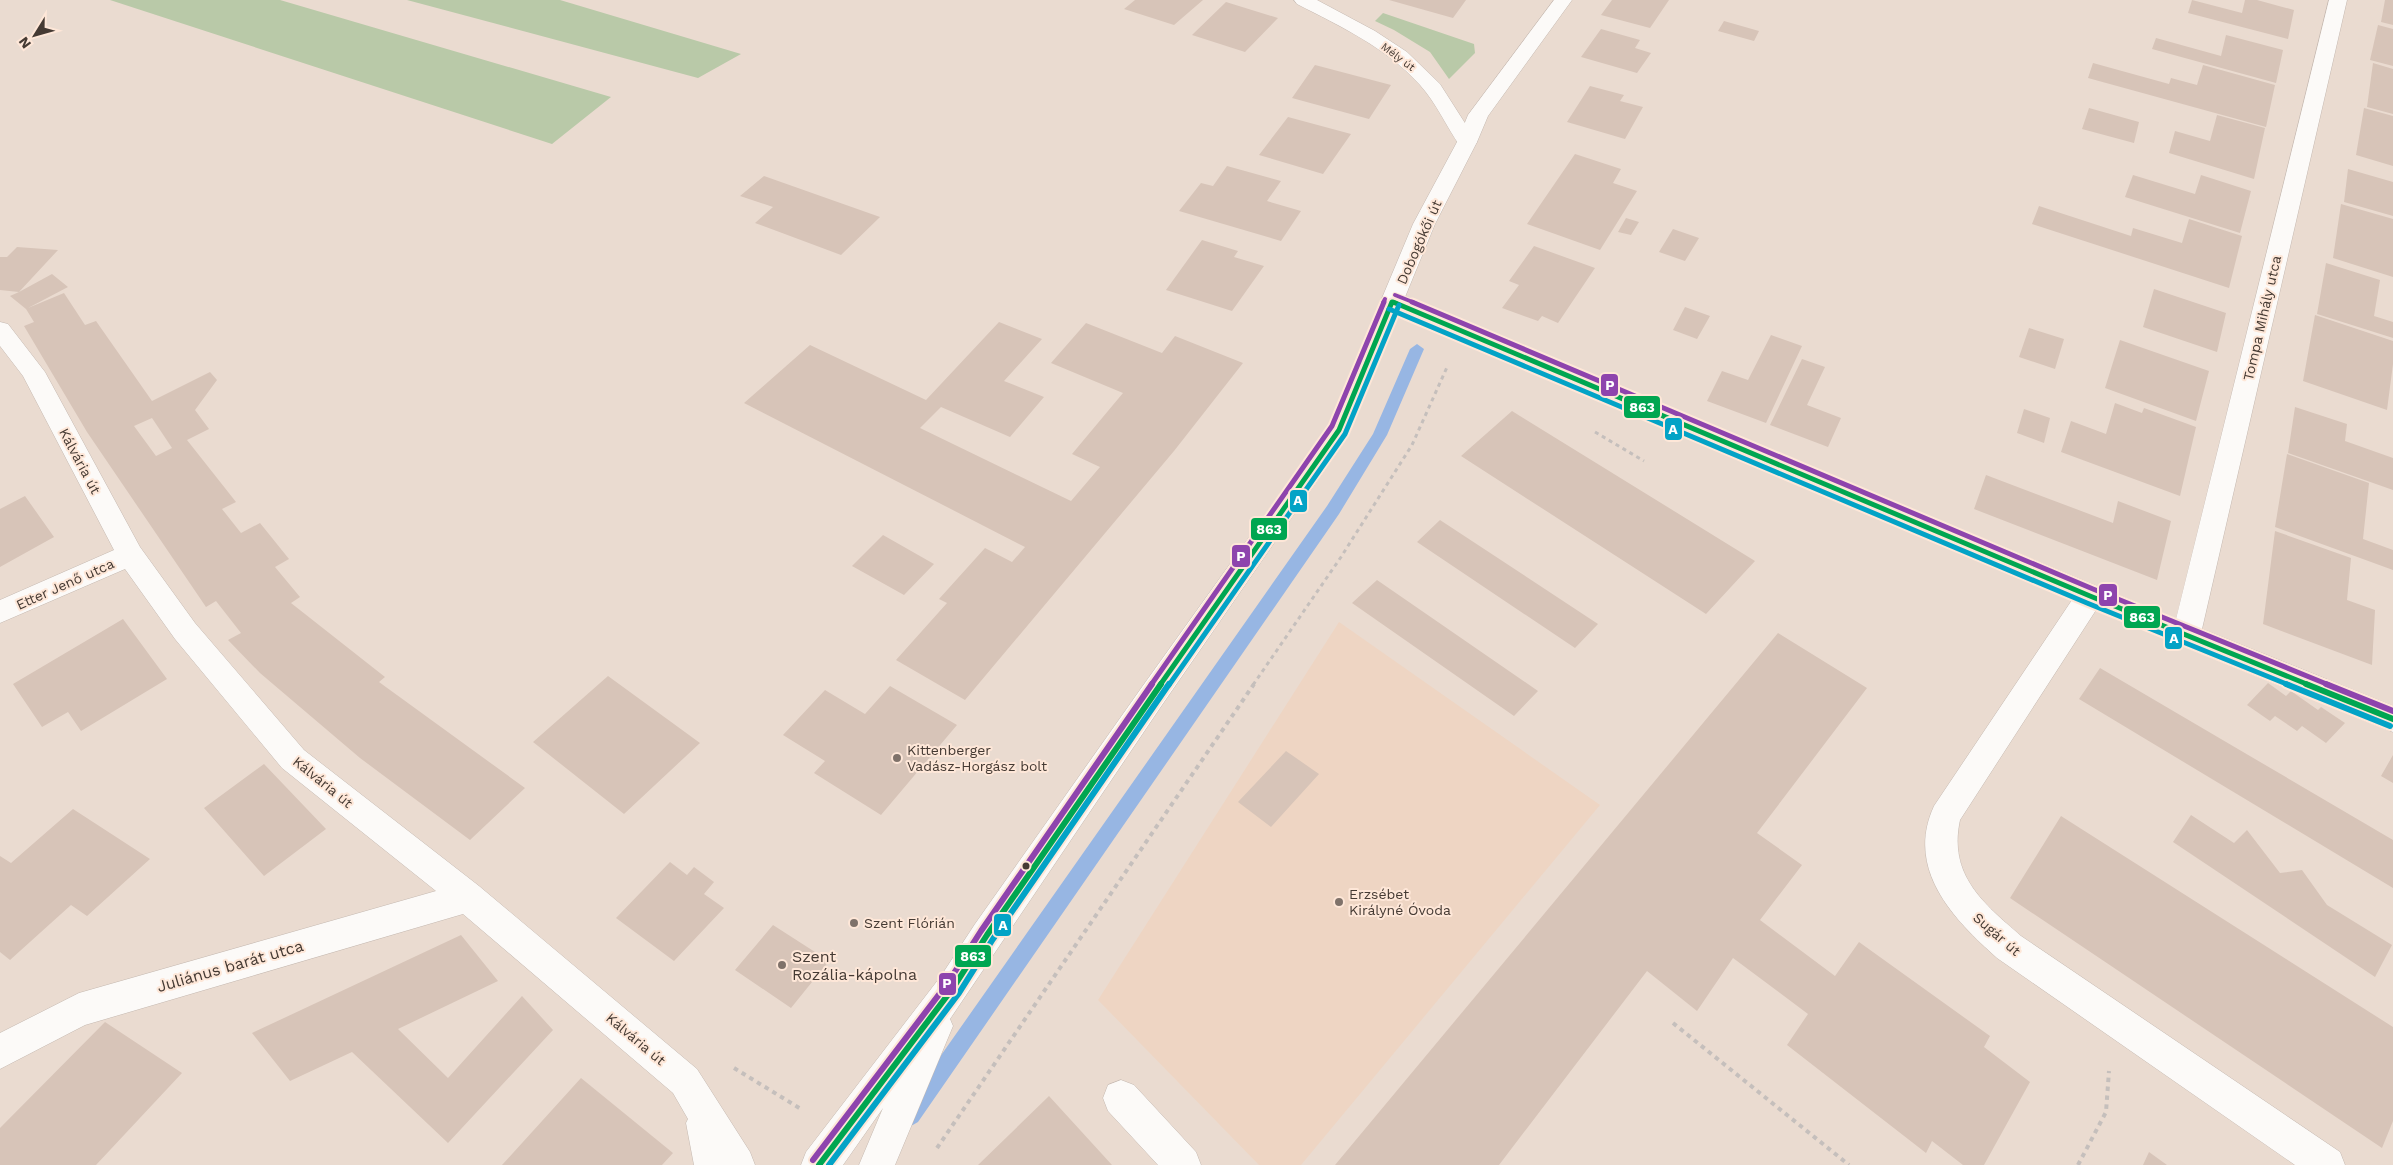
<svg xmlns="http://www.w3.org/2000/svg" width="2393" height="1165" font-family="'Work Sans',sans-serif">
<rect width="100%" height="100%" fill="#eadbd0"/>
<path fill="#eed5c3" d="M1339,622L1600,805L1301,1165H1259L1098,1000Z"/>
<path fill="#b9c9a8" d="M110,0H280L611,97L552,144Z
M407,0H560L741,54L698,78Z
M1383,13L1474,44L1475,53L1449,79L1430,52L1394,30L1375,21Z"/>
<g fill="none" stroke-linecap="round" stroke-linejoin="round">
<path fill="#97b6e3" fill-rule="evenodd" d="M1417,344L1424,349L1387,435L1339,514L918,1122L911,1126L904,1122L900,1115L904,1108L1327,506L1373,434L1410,349Z"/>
</g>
<path fill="#d7c4b8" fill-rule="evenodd" d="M1135,0H1203L1174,25L1124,9Z
M1389,0H1466L1453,18Z
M1612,0H1669L1650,28L1601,15Z
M2192,0L2242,13L2245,0H2257L2294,10L2288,39L2188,13Z
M2385,0H2393V25L2381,22Z
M1226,2L1278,18L1245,52L1192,35Z
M1724,21L1759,31L1754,41L1718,31Z
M2378,25L2393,29V66L2370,60Z
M1601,29L1640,40L1635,48L1651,53L1637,73L1581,57Z
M2226,35L2283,50L2276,83L2152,49L2156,38L2221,56Z
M2093,63L2169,84L2171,78L2197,85L2203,65L2275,85L2266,127L2088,78Z
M2373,63L2393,69V114L2367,107Z
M1315,65L1391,85L1369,119L1292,98Z
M1590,86L1624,95L1620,101L1643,107L1625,139L1567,122Z
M2089,108L2139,122L2134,143L2082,129Z
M2364,108L2393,116V166L2356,155Z
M2217,115L2265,128L2254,179L2169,153L2175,131L2210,141Z
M1288,117L1351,134L1323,174L1259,155Z
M1575,154L1621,169L1613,183L1637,191L1600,250L1527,224Z
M1227,166L1281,181L1267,201L1301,211L1281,241L1179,211L1201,183L1213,186Z
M2348,169L2393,182V216L2344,202Z
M2133,175L2195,194L2201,175L2251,191L2240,233L2125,197Z
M764,176L880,217L841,255L755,223L773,207L740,196Z
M2341,204L2393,219V277L2333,258Z
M2039,206L2131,236L2133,228L2182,243L2189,219L2242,236L2229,288L2032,224Z
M1626,218L1639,222L1631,235L1618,232Z
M1673,229L1699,238L1685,261L1659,252Z
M1202,240L1238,251L1234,257L1264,266L1232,311L1166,290Z
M1534,246L1595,268L1558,323L1542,316L1538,321L1502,308L1519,285L1509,281Z
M17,247L58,250L19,292L52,274L68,287L28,308L64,293L85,325L96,321L152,401L210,372L217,380L195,410L209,429L187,440L236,502L222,509L241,533L260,523L289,559L275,567L300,597L291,603L385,677L379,682L525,788L470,840L360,758L260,673L228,640L241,633L216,601L206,607L87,432L24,326L34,322L26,309L10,296L19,292L0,290V257H7ZM152,418L172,448L156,456L134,426Z
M2326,263L2380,280L2374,316L2393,322V338L2317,314Z
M2154,289L2226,313L2217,352L2143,327Z
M1685,307L1710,316L1697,339L1673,330Z
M2315,315L2393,341V364L2387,410L2303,381Z
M999,322L1042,339L1004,381L1044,397L1010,437L941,407L920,428L1071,501L1100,467L1072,454L1123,393L1051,363L1086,323L1162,353L1175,336L1243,363L1174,451L965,700L896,660L947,603L939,599L985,548L1012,562L1025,547L744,403L810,345L926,400Z
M2029,328L2064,339L2055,369L2019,357Z
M1771,335L1802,346L1766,423L1707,401L1722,371L1748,380Z
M2120,340L2209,371L2196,421L2105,388Z
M1802,359L1825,367L1807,405L1841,418L1828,447L1770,425Z
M2115,403L2142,413L2144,408L2196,427L2180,496L2061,452L2071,421L2106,434Z
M2295,407L2347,424L2345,441L2393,458V490L2288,453Z
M2024,409L2050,418L2044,443L2017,433Z
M1512,411L1755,561L1706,614L1461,456Z
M2287,454L2369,483L2363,539L2393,550V570L2275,527Z
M1986,475L2113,523L2118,501L2171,521L2157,580L1974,509Z
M25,496L54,537L0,567V509Z
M1440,520L1598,624L1575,648L1417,542Z
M2275,531L2351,558L2347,600L2375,610L2372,665L2263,624Z
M883,535L934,564L904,595L852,566Z
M1377,580L1538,691L1514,716L1352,603Z
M123,619L167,679L81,731L68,712L42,727L13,684Z
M1778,633L1867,688L1757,833L1802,865L1760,920L1835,976L1859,942L1990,1036L1984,1047L2030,1082L1984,1165H1963L1932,1141L1926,1153L1787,1045L1808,1014L1733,958L1697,1011L1647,971L1499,1165H1335Z
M2100,668L2393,840V888L2079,699Z
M608,676L700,743L624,814L533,742Z
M2268,683L2286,696L2291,691L2318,710L2321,707L2345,723L2326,743L2302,726L2297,731L2275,716L2270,721L2247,705Z
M890,686L957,725L881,815L814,773L825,761L783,735L825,690L865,714Z
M1286,751L1319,774L1271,827L1238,802Z
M2393,755V783L2381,776Z
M264,764L326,829L264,876L204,808Z
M73,809L150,859L87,916L71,905L10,960L0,952V856L11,863Z
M2191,815L2234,843L2247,830L2280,873L2302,870L2327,905L2392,945L2375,977L2173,842Z
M2061,816L2393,1027V1121L2382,1148L2010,898Z
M670,862L687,875L694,867L714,882L704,894L724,908L674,961L616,918Z
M773,925L829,961L791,1008L735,970Z
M461,935L498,981L398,1029L448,1078L522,996L553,1030L448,1143L352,1052L290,1081L252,1033Z
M105,1022L182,1073L96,1165H0V1128Z
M581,1078L673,1153L662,1165H502Z
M1049,1096L1112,1165H978Z
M2149,1152L2167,1165H2143Z"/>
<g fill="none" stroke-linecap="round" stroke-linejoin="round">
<g stroke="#c4b8b0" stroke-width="1">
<path id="street" d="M1294,0H1317L1375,31L1407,52L1440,84L1477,142L1474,146L1467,148L1460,146C1446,126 1437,104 1420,85C1387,48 1340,26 1297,4Z
M2329,0H2347L2202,629L2393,706V732L2096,610L1960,820C1948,875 1983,903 2021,936L2340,1152L2345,1165H2295L1997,958C1953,919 1905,869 1934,806L2072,600L1384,307L1380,302L1384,297L1392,294L1400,297L2176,619Z
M0,322L8,324L45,372L140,547L195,623L304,750L479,886L697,1069L750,1152L755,1165H694L686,1123L688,1119L673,1093L463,914L85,1025L0,1069V1033L79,993L436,891L282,768L175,639L125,569L0,623V600L114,550L23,376L0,346Z
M1121,1080L1134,1085L1196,1152L1201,1165H1158L1108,1111L1103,1098L1108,1085Z"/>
</g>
<g stroke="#c4b8b0" stroke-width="1">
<path id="secondary" d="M1554,0H1572L1488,116L1477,142L1435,224L1348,436L1162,705L950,1019L953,1026L895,1165H859L883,1108L843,1165H801L806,1152L941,976L975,924L1142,687L1328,427L1413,224L1457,142L1468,115Z"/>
</g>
<path stroke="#c5bfbc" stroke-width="3" stroke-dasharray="4 4" stroke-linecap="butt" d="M1595,432L1644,461
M1253,685L1341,557L1412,445L1448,365"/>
<path stroke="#c5bfbc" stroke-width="4" stroke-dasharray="4.5 4.5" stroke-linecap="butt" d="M1673,1023L1849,1165
M734,1068L801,1109
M937,1148L1254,684
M2078,1165L2106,1112L2109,1071"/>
<use href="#street" fill="#fcfaf8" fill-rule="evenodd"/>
<use href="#secondary" fill="#fcfaf8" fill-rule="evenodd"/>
<g stroke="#fee7d8" stroke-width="6">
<path id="bus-1-far2" d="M1392,302L1396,303"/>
</g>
<g stroke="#fee7d8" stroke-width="9">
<path id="bus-1-far1" d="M1393,302L2090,596L2309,685
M1160,685L1339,430L1392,302"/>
</g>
<g stroke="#fee7d8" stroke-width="10">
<path id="bus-1" d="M2306,684L2393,719
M819,1165L953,988L987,935L1161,684"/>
</g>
<g stroke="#fee7d8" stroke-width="9">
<path id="bus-2-far1" d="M1389,309L2087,603L2289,685
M1169,685L1345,434L1399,305"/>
</g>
<g stroke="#fee7d8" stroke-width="10">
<path id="bus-2" d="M2286,684L2390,726
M829,1165L959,993L993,939L1169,684"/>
</g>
<g stroke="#fee7d8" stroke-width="6">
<path id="bus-3-far2" d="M1395,295L1415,303
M1383,303L1385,299"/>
</g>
<g stroke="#fee7d8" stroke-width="9">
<path id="bus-3-far1" d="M1412,302L2093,589L2329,685
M1151,685L1332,426L1384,302"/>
</g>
<g stroke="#fee7d8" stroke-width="10">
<path id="bus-3" d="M2326,684L2393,711
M813,1160L947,984L981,931L1152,684"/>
</g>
<use href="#bus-1-far2" stroke="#00a651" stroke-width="4"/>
<use href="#bus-1-far1" stroke="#00a651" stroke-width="5"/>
<use href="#bus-1" stroke="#00a651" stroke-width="6"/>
<use href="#bus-2-far1" stroke="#03a3c6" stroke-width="5"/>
<use href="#bus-2" stroke="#03a3c6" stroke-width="6"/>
<use href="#bus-3-far2" stroke="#8e44ad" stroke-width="4"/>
<use href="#bus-3-far1" stroke="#8e44ad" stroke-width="5"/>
<use href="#bus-3" stroke="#8e44ad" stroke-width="6"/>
</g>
<g fill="#7f726a" stroke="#fee7d8" stroke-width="2">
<circle cx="897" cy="758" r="5"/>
<circle cx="1339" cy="902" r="5"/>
<circle cx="854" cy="923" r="5"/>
<circle cx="782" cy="965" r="5"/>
</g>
<circle fill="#453a33" stroke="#fee7d8" stroke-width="2" cx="1026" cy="866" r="4.5"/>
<g text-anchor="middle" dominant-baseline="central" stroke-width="4" stroke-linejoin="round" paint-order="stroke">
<g font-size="11" fill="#453a33" stroke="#fee7d8">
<text transform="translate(1398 57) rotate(37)">Mély út</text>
</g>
<g font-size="14" fill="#453a33" stroke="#fee7d8">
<text transform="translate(1419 242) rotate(-66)">Dobogókői út</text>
<text transform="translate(2262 318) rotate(-77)">Tompa Mihály utca</text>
<text transform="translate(80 461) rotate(62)">Kálvária út</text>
<text transform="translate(65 584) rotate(-24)">Etter Jenő utca</text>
<text transform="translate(323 782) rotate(39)">Kálvária út</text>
<text transform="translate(1997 934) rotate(41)">Sugár út</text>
<text transform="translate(636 1039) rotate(40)">Kálvária út</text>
</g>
<g font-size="14" fill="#453a33" stroke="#fee7d8" text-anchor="start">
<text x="907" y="750">Kittenberger<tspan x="907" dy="16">Vadász-Horgász bolt</tspan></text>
<text x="1349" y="894">Erzsébet<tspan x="1349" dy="16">Királyné Óvoda</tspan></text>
<text x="864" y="923">Szent Flórián</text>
</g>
<g font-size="16" fill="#453a33" stroke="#fee7d8" text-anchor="start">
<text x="792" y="956">Szent<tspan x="792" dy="18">Rozália-kápolna</tspan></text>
</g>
<g font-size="16" fill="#453a33" stroke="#fee7d8">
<text transform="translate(230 966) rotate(-16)">Juliánus barát utca</text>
</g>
</g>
<g stroke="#fee7d8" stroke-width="2">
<rect x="1600" y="373" width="19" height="24" rx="5" fill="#8e44ad"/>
<rect x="1623" y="395" width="38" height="24" rx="5" fill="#00a651"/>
<rect x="1664" y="417" width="19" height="24" rx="5" fill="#03a3c6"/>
<rect x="1289" y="489" width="19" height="24" rx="5" fill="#03a3c6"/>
<rect x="1250" y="517" width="38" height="24" rx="5" fill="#00a651"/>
<rect x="1231" y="544" width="20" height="24" rx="5" fill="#8e44ad"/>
<rect x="2098" y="583" width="20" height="24" rx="5" fill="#8e44ad"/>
<rect x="2123" y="605" width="38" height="24" rx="5" fill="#00a651"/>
<rect x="2164" y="626" width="19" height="24" rx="5" fill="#03a3c6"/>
<rect x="993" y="913" width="19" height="24" rx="5" fill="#03a3c6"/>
<rect x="954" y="944" width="38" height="24" rx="5" fill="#00a651"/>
<rect x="938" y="972" width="19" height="24" rx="5" fill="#8e44ad"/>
</g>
<g font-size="14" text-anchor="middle" font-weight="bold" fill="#fff">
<text x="1610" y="390">P</text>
<text x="1642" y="412">863</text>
<text x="1673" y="434">A</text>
<text x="1298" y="505">A</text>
<text x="1269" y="534">863</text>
<text x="1241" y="561">P</text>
<text x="2108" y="600">P</text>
<text x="2142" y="622">863</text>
<text x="2174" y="643">A</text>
<text x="1003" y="930">A</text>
<text x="973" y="961">863</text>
<text x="947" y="988">P</text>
</g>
<g transform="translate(35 35) rotate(233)" stroke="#fee7d8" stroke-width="4" paint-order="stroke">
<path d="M0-4L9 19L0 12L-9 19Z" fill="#453a33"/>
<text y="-8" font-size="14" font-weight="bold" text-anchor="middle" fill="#453a33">N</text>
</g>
</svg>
